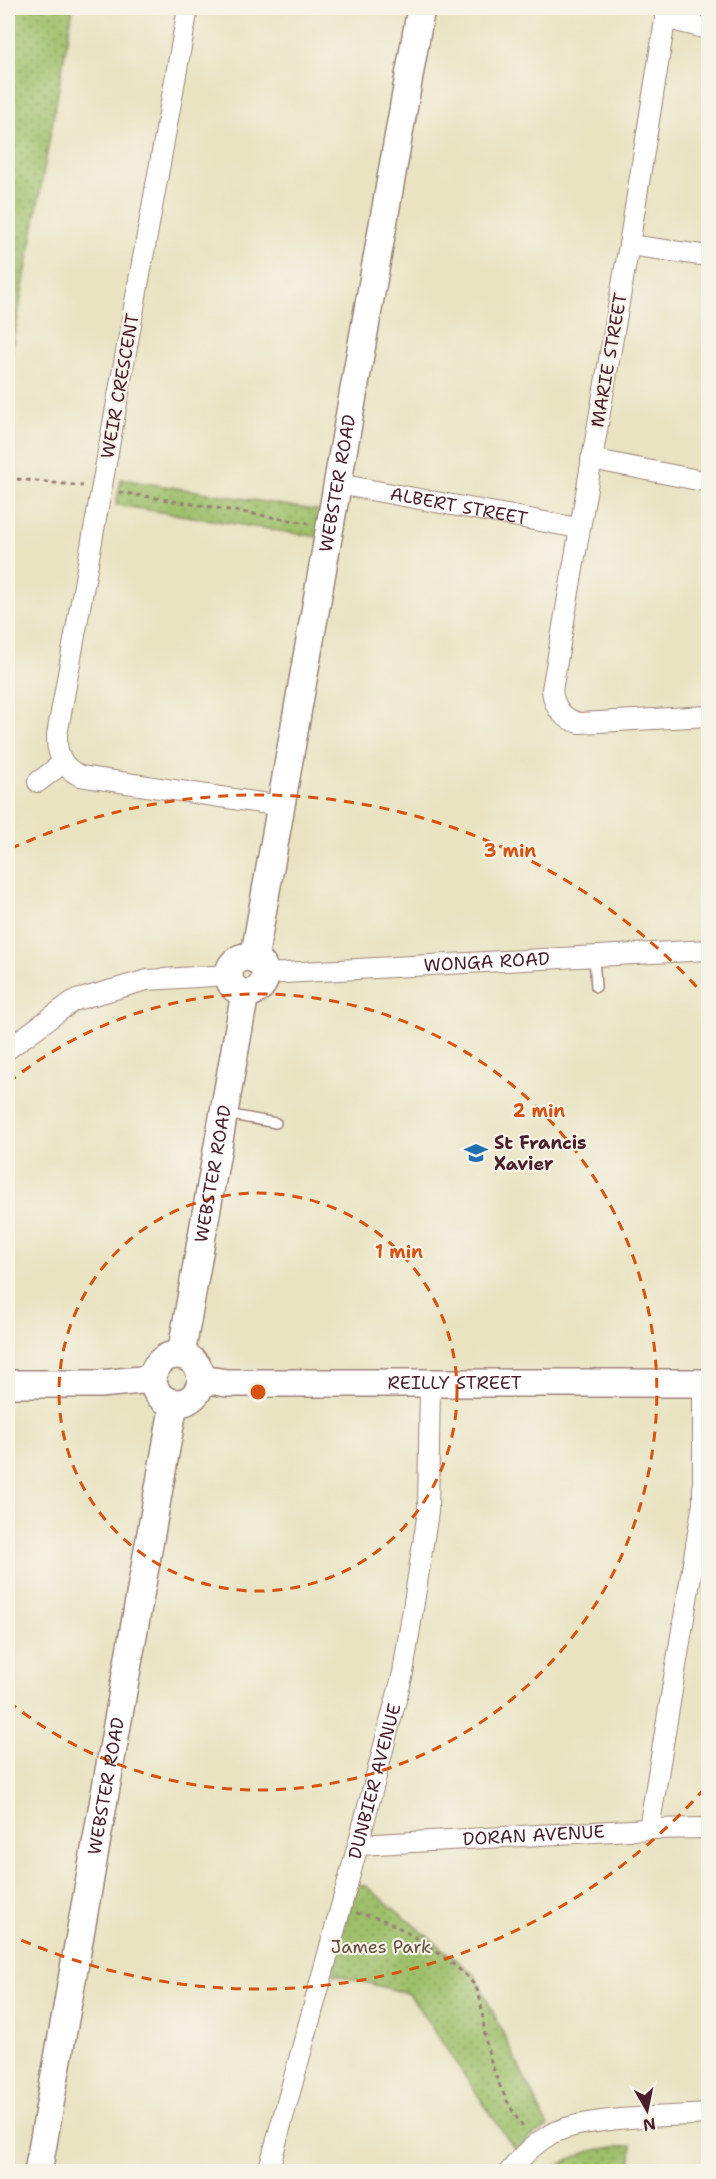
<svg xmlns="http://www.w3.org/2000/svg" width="716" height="2179" font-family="'Shantell Sans',sans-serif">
<defs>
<pattern id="park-dots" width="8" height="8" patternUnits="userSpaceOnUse" patternTransform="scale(1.5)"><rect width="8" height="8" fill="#9ec06a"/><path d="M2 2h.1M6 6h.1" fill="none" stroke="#839b57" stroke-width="1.8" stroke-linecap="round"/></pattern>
</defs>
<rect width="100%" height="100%" fill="#f7f3e8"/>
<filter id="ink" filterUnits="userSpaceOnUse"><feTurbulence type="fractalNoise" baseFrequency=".0167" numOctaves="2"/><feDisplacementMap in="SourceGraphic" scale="12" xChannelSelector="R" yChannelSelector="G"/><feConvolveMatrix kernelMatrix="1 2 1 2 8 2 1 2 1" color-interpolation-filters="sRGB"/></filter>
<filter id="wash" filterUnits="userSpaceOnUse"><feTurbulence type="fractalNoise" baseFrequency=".008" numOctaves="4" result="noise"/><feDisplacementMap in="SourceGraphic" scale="24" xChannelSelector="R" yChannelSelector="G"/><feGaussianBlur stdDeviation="1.35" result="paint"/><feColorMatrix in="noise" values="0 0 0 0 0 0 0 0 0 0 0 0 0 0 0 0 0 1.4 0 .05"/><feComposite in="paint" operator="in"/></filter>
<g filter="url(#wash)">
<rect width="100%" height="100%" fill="#e9e3c2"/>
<path fill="url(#park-dots)" stroke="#74704a" stroke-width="1.5" d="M8,8H73L8,371Z
M121,479L328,512L324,538L116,505Z
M356,1884L366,1886L475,1975L548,2127L530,2137L515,2150L409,1994L333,1974Z
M632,2145L630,2171H550C581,2150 595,2149 632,2145Z"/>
</g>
<g filter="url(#ink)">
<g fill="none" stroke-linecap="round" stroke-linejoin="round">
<g stroke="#9a8176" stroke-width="12">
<path id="lane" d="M594,957L596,987
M226,1114L276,1123"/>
</g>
<g stroke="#9a8176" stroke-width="22">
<g id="street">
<path d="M188,8L57,735C56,754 62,767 80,776L281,806"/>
<path d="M667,8L629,245L552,690C554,707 562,719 580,723L708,716"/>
<path d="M665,18L708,29"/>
<path d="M629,245L708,256"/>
<path d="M591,459L708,482"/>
<path id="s1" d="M338,484L578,528"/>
<path d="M38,782L63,763"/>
<path id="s2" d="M265,974L708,950"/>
<path d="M8,1049L73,1001L147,980L229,975"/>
<path d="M649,1829L703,1503V1383"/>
<path id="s3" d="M358,1845L649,1829L708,1828"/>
<path id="s4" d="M268,2172L358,1845L403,1673L428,1512L430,1383"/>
<path d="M509,2172C521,2157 535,2143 551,2134C585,2116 668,2117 708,2114"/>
</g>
</g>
<g stroke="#9a8176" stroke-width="30">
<g id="secondary">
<circle cx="247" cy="975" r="18"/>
<path id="s5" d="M254,959L421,8"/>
<circle cx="177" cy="1379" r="24"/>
<path id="s6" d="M181,1355L245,993"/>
<path id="s7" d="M201,1379L227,1383H708"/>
<path d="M8,1384H100L152,1379"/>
<path id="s8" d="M38,2172L174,1403"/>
</g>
</g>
<path stroke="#9a8176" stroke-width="3" stroke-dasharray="4.5 4.5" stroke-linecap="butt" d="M8,478L83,486
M119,492L308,523
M356,1913C365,1915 375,1917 383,1920C404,1928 472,1972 478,1992C483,2008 483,2026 486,2042C493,2075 506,2103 525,2130"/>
<use href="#lane" stroke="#fff" stroke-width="9"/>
<use href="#street" stroke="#fff" stroke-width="20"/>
<use href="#secondary" stroke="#fff" stroke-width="27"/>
</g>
</g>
<g fill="none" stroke="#d8530f" stroke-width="3" stroke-dasharray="10 8">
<circle cx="258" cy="1392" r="199"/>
<path d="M8 1083A398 398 0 1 1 8 1701"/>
<path d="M705 1788A597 597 0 0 1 10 1935M10 849A597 597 0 0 1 705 996"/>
</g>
<defs>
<g id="school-bare" transform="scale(1.8)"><path d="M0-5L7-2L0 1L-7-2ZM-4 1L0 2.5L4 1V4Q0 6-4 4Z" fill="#1f6fb2" stroke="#f7f3e8" stroke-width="2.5" paint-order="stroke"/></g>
</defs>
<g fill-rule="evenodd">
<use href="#school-bare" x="476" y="1153"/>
</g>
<g text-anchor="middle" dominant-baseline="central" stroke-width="4.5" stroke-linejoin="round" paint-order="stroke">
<g font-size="18" fill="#4a1f2b" stroke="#f7f3e8">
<text transform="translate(609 360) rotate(-80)">MARIE STREET</text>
<text transform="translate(120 386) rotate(-80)">WEIR CRESCENT</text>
<text stroke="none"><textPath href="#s5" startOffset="483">WEBSTER ROAD</textPath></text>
<text stroke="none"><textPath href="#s1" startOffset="123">ALBERT STREET</textPath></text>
<text stroke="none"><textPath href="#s2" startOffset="222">WONGA ROAD</textPath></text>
<text stroke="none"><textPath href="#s6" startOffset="184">WEBSTER ROAD</textPath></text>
<text stroke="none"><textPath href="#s7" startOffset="254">REILLY STREET</textPath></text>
<text stroke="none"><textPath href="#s4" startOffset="405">DUNBIER AVENUE</textPath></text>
<text stroke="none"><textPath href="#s8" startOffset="392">WEBSTER ROAD</textPath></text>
<text stroke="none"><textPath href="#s3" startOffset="176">DORAN AVENUE</textPath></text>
</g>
<g font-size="18" font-weight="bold" fill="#4a1f2b" stroke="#f7f3e8" text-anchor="start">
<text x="494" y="1143">St Francis<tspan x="494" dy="21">Xavier</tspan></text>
</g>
<g font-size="18" fill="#634f3e" stroke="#f7f3e8">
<text x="381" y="1947">James Park</text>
</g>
</g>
<circle cx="258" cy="1392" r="9" fill="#d8530f" stroke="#f7f3e8" stroke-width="3"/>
<g font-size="18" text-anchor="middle" font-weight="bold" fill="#d8530f" stroke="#f7f3e8" stroke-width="4.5" stroke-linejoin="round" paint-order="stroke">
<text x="510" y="857">3 min</text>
<text x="539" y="1117">2 min</text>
<text x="399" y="1258">1 min</text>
</g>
<rect width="716" height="2179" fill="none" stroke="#f7f3e8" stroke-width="30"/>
<g transform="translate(647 2110) rotate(171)" stroke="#f7f3e8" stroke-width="4.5" paint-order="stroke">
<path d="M0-4.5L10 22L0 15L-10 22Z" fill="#4a1f2b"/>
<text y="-9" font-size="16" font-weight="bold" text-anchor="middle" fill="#4a1f2b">N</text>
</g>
</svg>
